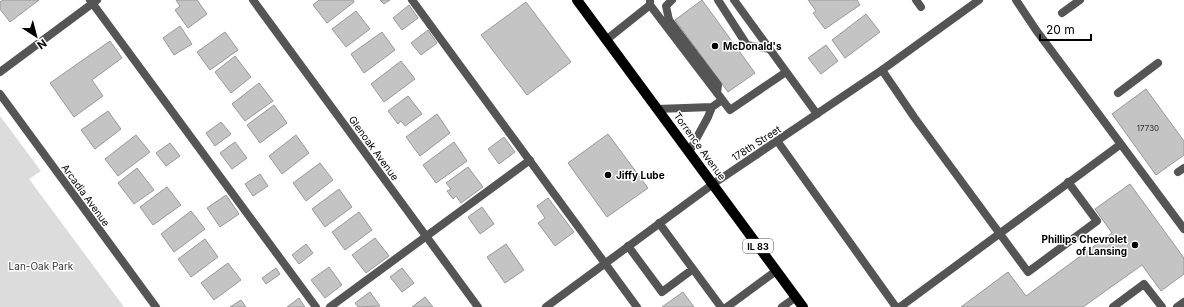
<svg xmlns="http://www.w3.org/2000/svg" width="1184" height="307" font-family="Inter,sans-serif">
<rect width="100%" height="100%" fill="#fff"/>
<path fill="#dcdcdc" d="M0,116L41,171L29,179L124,307H0Z"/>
<path fill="#c4c4c4" stroke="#999" d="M3,0H39L10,22L0,9V2Z
M176,0H197L207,14L188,28L175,10L180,6Z
M319,0H353L354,2L327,23L313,5Z
M380,0H390L384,4Z
M702,0L755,73L728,92L675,20Z
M808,0H857L860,5L825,29L813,13L816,11Z
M526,2L571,62L527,95L481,35Z
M409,5L418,18L402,30L393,18Z
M356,11L370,29L346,47L332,29Z
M866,14L880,32L845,58L832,40Z
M180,26L192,44L174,55L163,38Z
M428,30L437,43L421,55L411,43Z
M225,32L238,50L210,70L197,52Z
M382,32L395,50L364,73L351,54Z
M110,41L122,58L92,80L103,96L74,117L50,83Z
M826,45L838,61L821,74L808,58Z
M235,56L251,77L231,93L215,72Z
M401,61L415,79L384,102L371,84Z
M259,83L273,101L245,121L232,104Z
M1146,89L1184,141V155L1156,175L1112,114Z
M408,96L422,114L405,126L401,121L398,124L388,111Z
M274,105L287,123L260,143L247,125Z
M108,111L121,129L95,149L81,130Z
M437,114L450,133L420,156L406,137Z
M221,122L231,134L215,146L206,133Z
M608,134L648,188L607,217L568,163Z
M136,135L150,152L118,176L105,159Z
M296,135L309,153L282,174L269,156Z
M504,137L515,152L499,164L488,149Z
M235,142L247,158L232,169L220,153Z
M454,142L467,161L436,183L423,165Z
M170,143L180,156L166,166L156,153Z
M320,163L333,180L306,201L293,183Z
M468,167L483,187L461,203L456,196L453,199L447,191L451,189L446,183Z
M137,168L154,190L134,204L118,183Z
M260,174L268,186L253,196L245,184Z
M1130,184L1184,258V274L1161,291L1142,265L1083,307H961L1008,272L1026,296L1112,233L1095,209Z
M167,187L181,205L153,225L140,207Z
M339,189L352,207L325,227L312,209Z
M226,195L239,214L220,227L207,208Z
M548,198L574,232L555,246L538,223L545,218L537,206Z
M482,207L494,224L480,234L468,217Z
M191,211L205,229L174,252L161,234Z
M359,212L372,230L345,250L332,232Z
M375,238L389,256L366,273L352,255Z
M205,239L218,257L191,277L178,259Z
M306,244L313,253L299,264L292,255Z
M506,244L524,270L505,283L487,257Z
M228,263L241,280L214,300L201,283Z
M329,267L342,285L325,298L311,280Z
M276,268L280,274L266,284L262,278Z
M402,268L414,283L402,292L390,277Z
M370,292L380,306L358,307L355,303Z
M683,292L694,307H662Z
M425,297L433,307H412Z
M299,298L305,307H287Z
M241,300L246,307H230Z"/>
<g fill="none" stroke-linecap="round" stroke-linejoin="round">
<path stroke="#555" stroke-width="8" d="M90,0L316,307
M412,0L637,307
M672,0L666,6L669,20L718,85L717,93
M718,0L747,45L770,49
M734,0L817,114
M1016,0L1036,30L1184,229
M650,5L730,110L786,72
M1062,13L1080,0
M606,40L650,5V1
M882,70L914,117L1028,272L1097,221L1068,182
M1118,93L1158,63
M657,109L712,107L722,100
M778,142L896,307
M689,152L708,117L712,107
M1178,172L1184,168
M659,223L721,307
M628,246L662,292L693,269
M330,307L530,160
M727,307L776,271
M782,307L796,297
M900,307L1121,144
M1113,307L1144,284L1162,307
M1177,307L1184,302"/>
<path stroke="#555" stroke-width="8" d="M253,0L478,307
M916,0L921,7
M0,72L97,0
M0,94L156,307
M546,307L713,184L882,70L979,0"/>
<path stroke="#000" stroke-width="10" d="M577,0L803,307"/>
</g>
<g fill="#000" stroke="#fff" stroke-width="1.5">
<circle cx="715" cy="46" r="4"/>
<circle cx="608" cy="175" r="4"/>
<circle cx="1135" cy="245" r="4"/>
</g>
<g text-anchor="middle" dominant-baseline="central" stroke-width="3" stroke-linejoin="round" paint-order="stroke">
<g font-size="8" fill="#313131">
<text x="1148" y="128">17730</text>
</g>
<rect fill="#fff" stroke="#4c4c4c" stroke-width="1" x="743" y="239" width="30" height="14" rx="3"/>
<g font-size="9" font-weight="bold" fill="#000">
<text x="758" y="246">IL 83</text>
</g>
<g font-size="10" font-weight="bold" fill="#000" stroke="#fff" text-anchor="start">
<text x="723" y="46">McDonald's</text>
<text x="616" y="175">Jiffy Lube</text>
<text x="1127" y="239" text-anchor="end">Phillips Chevrolet<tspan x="1127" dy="12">of Lansing</tspan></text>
</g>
<g font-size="10" fill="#000" stroke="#fff">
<text transform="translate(756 143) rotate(-33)">178th Street</text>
<text transform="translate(700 146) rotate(54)">Torrence Avenue</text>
<text transform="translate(374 148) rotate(54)">Glenoak Avenue</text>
<text transform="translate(86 195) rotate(54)">Arcadia Avenue</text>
</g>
<g font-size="10" fill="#333" stroke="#fff">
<text x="41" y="266">Lan-Oak Park</text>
</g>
</g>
<g transform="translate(36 36) rotate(144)" stroke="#ffffff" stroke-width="3" paint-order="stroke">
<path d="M0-3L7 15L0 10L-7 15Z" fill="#000000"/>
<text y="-6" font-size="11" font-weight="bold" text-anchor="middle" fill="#000000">N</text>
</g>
<path d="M1040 34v6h51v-6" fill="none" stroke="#000000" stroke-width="2"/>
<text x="1046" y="34" font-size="12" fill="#000000" stroke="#ffffff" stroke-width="3" paint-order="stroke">20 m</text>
</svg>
